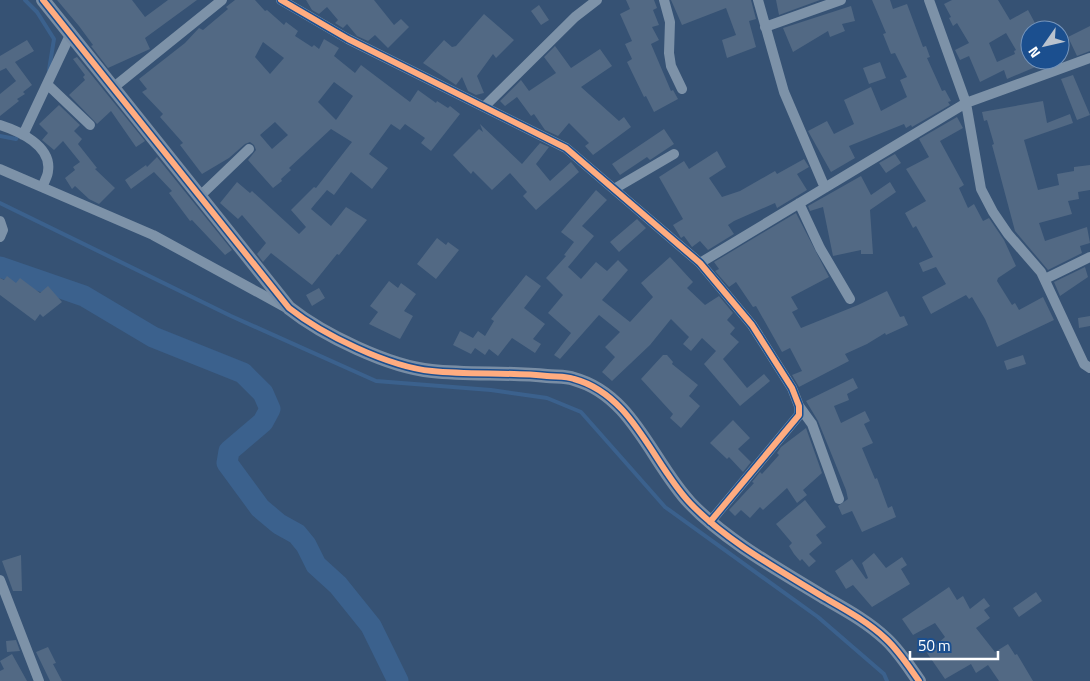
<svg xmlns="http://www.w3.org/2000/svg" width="1090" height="681" font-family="'Titillium Web',sans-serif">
<rect width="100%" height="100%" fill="#365274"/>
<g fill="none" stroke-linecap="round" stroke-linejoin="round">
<path stroke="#3b618d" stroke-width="4" d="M25,0L37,12L54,39L49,70
M0,136L16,139L18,135
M0,203L231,316L376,381L491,390L547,398L581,412L665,507L818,617L884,674L887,681"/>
<path stroke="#3b618d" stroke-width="21" d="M0,267L84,296L153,337L243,373L263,393L270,409L263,422L229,451L227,463L260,508L279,524L297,534L306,545L316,565L338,585L371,626L398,681"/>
</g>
<path fill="#526984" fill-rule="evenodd" d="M57,0H132L145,17L168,0H197L145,38L150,49L108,68L91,46L93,45L79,26Z
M235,0H255L265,11L267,10L284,25L286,22L298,31L295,36L312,47L314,45L319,49L324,39L339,48L334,56L355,73L361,65L410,102L418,90L436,103L437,101L448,108L450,106L460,114L431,151L421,143L425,138L405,124L400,130L391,124L369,154L388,168L372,189L351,172L334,195L327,190L315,204L311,209L331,226L346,207L367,220L339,255L337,254L312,285L271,253L263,262L257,254L266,243L242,215L238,219L220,203L237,182L250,193L252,191L299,234L306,227L291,210L314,187L316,188L352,142L331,129L289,168L291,170L281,179L282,181L273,188L248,160L256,150L254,145L250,142L245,144L229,158L202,174L180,145L183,143L160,117L163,114L142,92L147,89L139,79L185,43L199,28L203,30L228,9L226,7ZM263,42L284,58L270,74L255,57ZM334,82L353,96L336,120L318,102ZM275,122L288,135L272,149L260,135Z
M306,0H374L394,25L401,19L409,27L388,48L375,35L368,41L357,36L347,24L343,28L335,23L338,20L327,7L319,14L312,10Z
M626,0H654L657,8L653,10L659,25L652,27L659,40L651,44L671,91L673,90L678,99L654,112L646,96L644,97L627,62L632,59L625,44L632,41L620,14L630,9Z
M671,0H751L756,19L749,21L756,47L727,58L722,40L736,35L726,8L682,25Z
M776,0H820L779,15Z
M872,0H890L893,9L907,4L923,47L926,46L930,57L927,58L942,91L945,90L951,101L948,102L950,105L912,127L911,125L906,128L904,124L849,146L855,158L831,172L808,131L827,121L834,134L854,124L844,100L871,87L881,111L907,97L900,80L907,77L895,53L891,54L883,34L886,33Z
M952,0H998L1010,20L1028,10L1035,23L1030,27V60H1052L1007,79L1004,70L980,82L969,56L960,60L955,50L969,43L957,23L953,26L949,18L951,17L944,4ZM1006,33L1016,50L1014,51L1015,54L997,62L989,43Z
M539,5L549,20L541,25L531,11Z
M851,6L855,21L842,24L845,31L830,37L828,31L793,52L783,28Z
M484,14L514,40L496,58L493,54L477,76L484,93L476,95L468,91L462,77L456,85L423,63L444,40L452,47L456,46Z
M1090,26V51L1077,56L1068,37Z
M27,40L34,51L15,62L32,85L23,92L25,94L17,99L19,101L0,116V94L16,81L6,68L0,71V56Z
M555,46L571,68L600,49L612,66L581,87L619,121L624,117L631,127L593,155L585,146L589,143L569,123L558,136L545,130L534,114L531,116L517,97L505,106L500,101L521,80L529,91L556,73L544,57Z
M77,57L145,141L136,147L111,111L97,124L69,95L85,80L83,77L85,75L73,59Z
M880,62L886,78L869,84L863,68Z
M1073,75L1090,115L1077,120L1061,79Z
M1043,101L1047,123L1070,114L1073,123L1024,140L1038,190L1059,185L1057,174L1074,171V167L1090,165V190L1078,192L1079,199L1068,201L1072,214L1039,223L1045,241L1087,227L1090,243L1080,246L1082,253L1048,270L1015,231L995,156L992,145L994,144L987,120L984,121L982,112Z
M59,105L80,125L74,131L82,139L78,144L97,168L95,169L115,188L99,204L89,199L75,186L72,189L65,178L75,170L73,167L80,162L63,141L54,150L42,140L48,133L39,124Z
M957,117L963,128L940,141L964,185L959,188L968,208L974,204L983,221L989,218L1004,240L1016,266L998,278L997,281L1012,305L1015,303L1019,310L1043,297L1054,320L997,347L985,319L972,297L969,299L966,295L931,314L922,297L946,284L936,267L923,272L919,263L933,257L916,226L913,228L905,213L926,201L906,169L929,157L919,139Z
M480,124L522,164L540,143L549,147L536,164L550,181L571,162L579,172L536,210L523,196L527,192L510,173L492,190L473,171L471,174L453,155L479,129L483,132Z
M664,129L674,144L650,160L647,157L620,175L612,164Z
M717,151L726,167L709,178L722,197L740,191L775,171L777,174L804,159L809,167L797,174L807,190L777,208L775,203L734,221L728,225L734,234L708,250L700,241L692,247L684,236L681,238L673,225L683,219L659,177L684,161L689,169Z
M895,154L901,163L886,173L879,163Z
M157,157L232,250L225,255L192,220L190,221L169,193L172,191L154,172L131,189L125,180L146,165L147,167Z
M861,176L871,195L890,182L896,192L870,210L873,254H861V250L833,256L823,207L810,211L808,206Z
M596,190L607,200L582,226L594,236L568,267L581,279L596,262L607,271L618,260L628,270L602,300L630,322L653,297L641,283L670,257L693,282L687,288L705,305L719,296L733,313L727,320L735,328L730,334L739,342L723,359L747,388L764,374L770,381L740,406L704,364L716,351L702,338L691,351L683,344L689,337L671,319L650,345L612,381L602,372L615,357L605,347L620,332L599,315L560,359L554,355L571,333L548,313L563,295L546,278L566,256L564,255L574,242L561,232Z
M796,213L829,277L791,297L798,309L792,312L801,328L858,305L887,291L900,317L904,316L908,325L886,335L885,333L867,344L845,354L849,361L799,387L792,375L802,371L790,348L782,352L756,306L753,307L736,282L729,287L715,271L719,269L714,262Z
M637,219L646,228L619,252L610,242Z
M437,238L446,245L448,242L459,250L436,279L417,264Z
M1085,267L1088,277L1060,296L1054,282Z
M526,275L541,286L524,308L545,324L533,339L541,344L535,353L512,338L498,356L489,349L485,355L475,348L471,354L453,345L460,331L473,338L478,331L485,336L494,321L491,319Z
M7,276L16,283L20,278L40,293L48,286L62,302L43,317L40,314L35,321L0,295V278L4,280Z
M389,281L398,288L401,283L416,294L404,311L413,316L400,339L369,324L378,312L370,306Z
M319,288L325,298L312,306L306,295Z
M1090,316V326L1079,328L1078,318Z
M663,355H667L673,362L672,364L698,385L689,396L700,406L681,428L670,418L673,414L641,379Z
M1023,355L1026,364L1007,370L1004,361Z
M853,378L858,388L847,394L849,400L834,406L841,423L865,411L870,421L864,424L873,443L862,448L875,479L877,478L888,508L892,506L896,517L862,532L852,511L842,515L838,506L848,499L846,490L818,421L806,401Z
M733,420L750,438L738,449L751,462L743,472L729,457L727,459L710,443Z
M806,428L822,473L803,490L807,495L797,503L787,488L763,510L760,507L750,518L741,510L735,516L729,510L754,483L752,482L760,472L762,474L779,455L777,453L781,447Z
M805,500L826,527L816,535L822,543L809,554L816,561L809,567L802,559L800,561L794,554L789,546L792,543L776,524Z
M874,553L886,568L902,557L907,565L901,569L910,584L872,607L853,585L846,589L835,571L852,559L866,579L868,578L862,563Z
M21,555L22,591H13L2,561Z
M949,587L957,600L963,596L970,609L984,598L990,606L984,610L990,618L976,628L995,652L1008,644L1015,655L1017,654L1033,681H999L988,665L976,673L971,664L945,679L927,653L945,637L935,623L913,635L902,619Z
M1036,592L1042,601L1019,617L1013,608Z
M16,640L20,651L7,652L6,641Z
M48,647L56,663L53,664L62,681H50L36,652Z
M12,654L27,681H0V671L4,669L0,661Z"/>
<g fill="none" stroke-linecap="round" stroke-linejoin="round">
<path stroke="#7d92a8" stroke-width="10" d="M281,0L348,39L566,148L700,263L752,325L792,388L799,406V415L710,522
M664,0L670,22L669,53L671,66L682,89
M758,0L784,92L825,188
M929,0L966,103L981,189L993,212L1008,234L1041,272L1084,364L1090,368
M765,27L841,0
M48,85L90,125
M114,87L222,0
M484,107L575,17L597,0
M0,125C19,131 52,146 48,171C48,176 44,181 43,186
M23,135L71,33
M0,169L153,235L285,307
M614,189L674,154
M200,196L249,149
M799,203L820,248L850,299
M0,221L3,230L0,237
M700,263L966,103L1090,58
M1045,279L1090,257
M799,406L812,424L839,499
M0,580L39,681"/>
<path stroke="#798da4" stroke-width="14" d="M43,0L289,308C323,335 389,367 432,371C470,375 509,372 547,376C556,377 566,376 574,379C633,395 652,463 690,503C726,541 781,571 825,598C846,610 868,622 886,639C899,651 909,667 919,681"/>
<g stroke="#1b4f8f" stroke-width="9">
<path id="cycleway" d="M43,0L289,308C323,335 389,367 432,371C470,375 509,372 547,376C556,377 566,376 574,379C633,395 652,463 690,503C726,541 781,571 825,598C846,610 868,622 886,639C899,651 909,667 919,681
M281,0L348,39L566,148L700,263L752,325L792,388L799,406V415L710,522"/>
</g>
<use href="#cycleway" stroke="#ffac80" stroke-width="6"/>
</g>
<g transform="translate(1045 45) rotate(236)"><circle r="24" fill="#1b4f8f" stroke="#7695bc"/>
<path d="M0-4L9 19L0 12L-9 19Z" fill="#b9c2ce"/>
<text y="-8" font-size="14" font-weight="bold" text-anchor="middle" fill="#ffffff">N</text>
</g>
<path d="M910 651v8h88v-8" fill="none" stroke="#ffffff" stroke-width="2.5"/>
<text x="918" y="651" font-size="15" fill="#ffffff" stroke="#1b4f8f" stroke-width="4" paint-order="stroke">50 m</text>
</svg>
